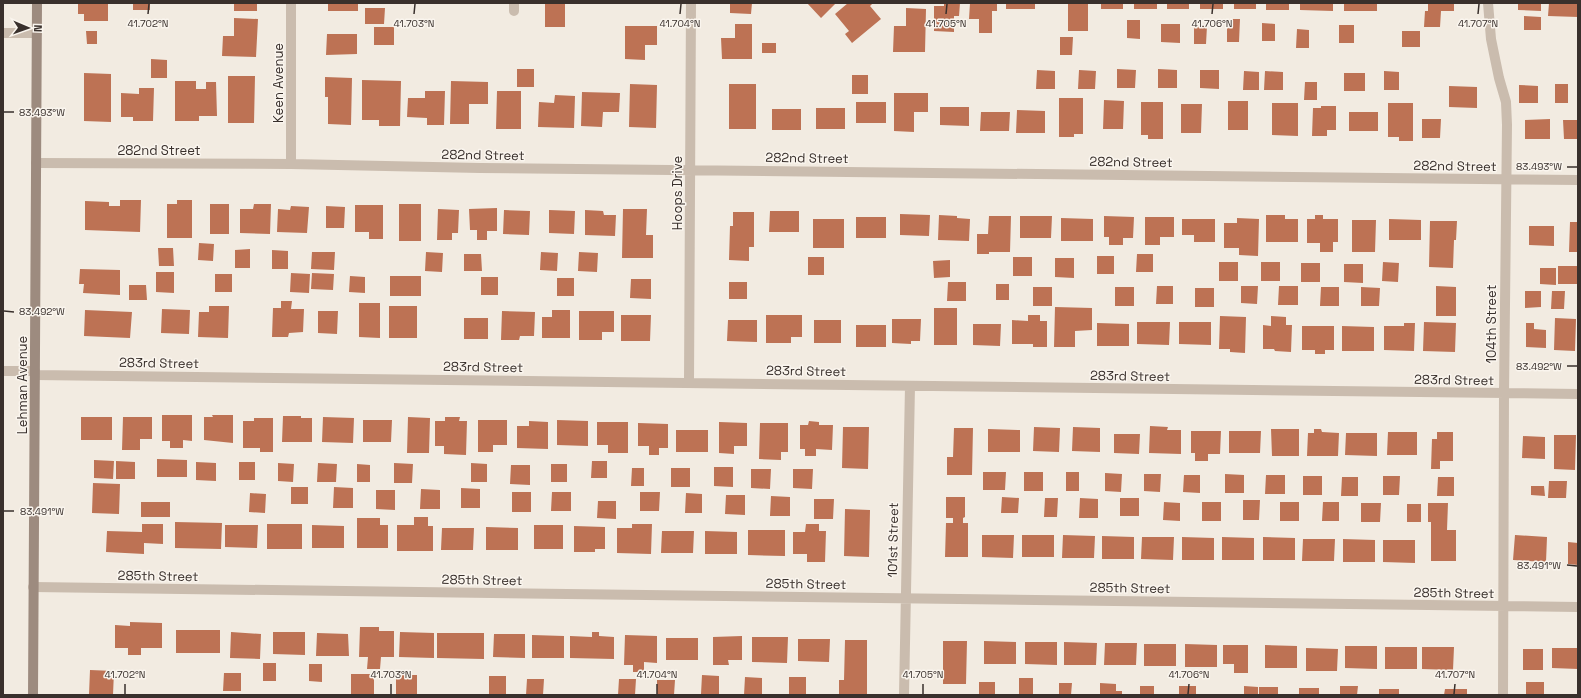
<svg xmlns="http://www.w3.org/2000/svg" width="1581" height="698" font-family="'Space Grotesk',sans-serif">
<rect width="100%" height="100%" fill="#f2ebe1"/>
<path fill="#bd7254" d="M78,3H108V21H84V14H78Z
M133,3H150V10H133Z
M234,3H257V11H234Z
M328,3H358V11H328Z
M545,3H565V27H545Z
M730,3H752L751,14L730,13Z
M807,3H836L821,18Z
M848,3H873L870,6L881,19L852,43L845,34L849,31L835,14Z
M944,3H960L959,16H954V32L934,31V6H944Z
M970,3H997V11H992V33H979V19H969Z
M1006,3H1035V9H1006Z
M1068,3H1088V31H1068Z
M1101,3H1123V9H1101Z
M1134,3H1157V9H1134Z
M1167,3H1189V9H1167Z
M1200,3H1223V9H1200Z
M1234,3H1256V9H1234Z
M1266,3H1289V10H1266Z
M1300,3H1333V11L1300,10Z
M1344,3H1377V11H1344Z
M1428,3H1454V11H1441L1440,27H1424L1425,11H1428Z
M1518,3H1541V11L1518,10Z
M1549,3H1578V17L1548,16Z
M365,8H385L384,24H365Z
M906,8L926,9L925,52H893L894,26H906Z
M1524,16L1541,17V30H1524Z
M234,18L258,19L256,57L222,56L223,36H234Z
M1227,19H1240L1239,42H1227Z
M1127,20H1140V39L1127,38Z
M1262,23L1275,24V41H1262Z
M735,24H752V59H722L721,38H735Z
M1161,24H1180V43L1161,42Z
M1339,25H1354V43H1339Z
M625,26H657V45H645V60L625,59Z
M1194,26H1207L1206,44H1194Z
M374,27H394V45H374Z
M1297,29L1309,30V48H1296Z
M86,31H97V44H87Z
M1402,31H1420V47H1402Z
M327,34H357V54L326,55Z
M1060,37H1073L1072,55H1060Z
M762,43H776V53H762Z
M151,59L167,60V78H151Z
M517,69H534V87H517Z
M1117,69L1136,70L1135,88H1117Z
M1158,69L1177,70V88H1158Z
M1037,70L1055,71V89H1036Z
M1079,70L1096,71L1095,89H1078Z
M1200,70H1219V89L1200,88Z
M1244,71L1259,72V90H1243Z
M1265,71L1283,72V90H1264Z
M1384,71L1399,72V90H1384Z
M84,73L111,74V122L84,121Z
M1344,73H1365V91H1344Z
M852,75H868V94H852Z
M228,76H255L254,123H228Z
M325,77L352,78L351,125L328,124V97H325Z
M362,80L401,81L400,126H379V120H362Z
M175,81H196V89H206V82H216L217,116H199V121H175Z
M451,81L488,82V104H469V124H450Z
M1305,82H1317V100H1304Z
M630,84L657,85L656,128L629,127Z
M729,84H756V129H729Z
M1555,84H1568V103H1555Z
M1519,85L1538,86V103H1519Z
M1449,86L1477,87V108L1449,107Z
M139,88H154L153,121H133V117H121V93L139,94Z
M425,91H445L444,125H427V118L407,117L408,98H425Z
M497,91H521V129H496Z
M582,92L620,93L619,112H603L602,127L581,126Z
M894,93H928V112H914V132L894,131Z
M555,95L575,96L574,128L538,127L539,102L554,103Z
M1059,98H1083V134H1074V137H1059Z
M1104,100L1124,101L1123,129H1103Z
M1228,101H1248V130H1228Z
M856,102H886V123H856Z
M1141,102H1163V139H1148V135H1141Z
M1272,103H1298V136L1272,135Z
M1388,103H1413V141H1399V137H1388Z
M1181,104H1202L1201,133H1181Z
M1321,106H1336V130H1327V136H1312L1313,108H1321Z
M940,107H969V126L940,125Z
M816,108H845V129H816Z
M772,109H801V130H772Z
M1017,110L1045,111V133H1016Z
M981,112H1010L1009,131H980Z
M1349,112H1378V131H1349Z
M1422,119H1441L1440,138H1422Z
M1550,119V139H1525V120Z
M1563,120H1578V139H1564Z
M120,200H141L140,232L85,230V201L109,202V206H120Z
M177,200H192V238H167V204H177Z
M210,204H229V234H210Z
M254,204H271L270,234L240,233V209H253Z
M399,204H421V241H399Z
M355,205H383V239H369V232H355Z
M291,206L309,207L307,233L277,232L278,209L290,210Z
M326,206L345,207L344,228H326Z
M497,208V231H487V240H477V230H470L469,209Z
M438,209L459,210L458,233H452V240H437Z
M623,209H647L646,235H653V258H622Z
M504,210L530,211L529,235L503,234Z
M549,210L575,211L574,234L549,233Z
M585,210L603,211L604,215H616L615,236L585,235Z
M770,211H799V232H769Z
M733,212H754V247H749V261L729,260L730,226H733Z
M900,214L930,215L929,236L900,235Z
M939,215L957,216V218L970,219L969,241L938,240Z
M1266,215H1285V219H1298V242H1266Z
M1315,215H1323V219H1338V242H1333V252H1320V243H1307V219H1315Z
M989,216H1011L1010,252H989V254H977V234H988Z
M1020,216H1052L1051,238H1020Z
M1104,216L1134,217L1133,238H1123V245H1109V237H1104Z
M856,217H886V238H856Z
M1145,217H1174V237H1160V245H1145Z
M1061,218L1093,219V241H1061Z
M1237,218L1259,219L1258,256L1239,255V248H1224V223H1237Z
M813,219H844V248H813Z
M1182,219H1215V242H1194V235H1182Z
M1389,219L1421,220V240H1389Z
M1352,220H1376L1375,252H1352Z
M1430,221H1457L1456,240H1454L1453,268L1429,267Z
M1570,222H1578V252H1569Z
M1529,226H1554V246L1529,245Z
M199,243L214,244L213,261L198,260Z
M158,248H173L174,266H159Z
M250,249V268H235V250Z
M272,250L288,251V269H272Z
M312,252H335L334,270L311,269Z
M426,252L443,253L442,272L425,271Z
M541,252L558,253L557,271L540,270Z
M579,252L598,253L597,272L578,271Z
M464,254H481L482,271H464Z
M1137,254H1153V272H1136Z
M1097,256H1114V274H1097Z
M808,257H824V275H808Z
M1013,257H1032V276H1013Z
M1055,258H1074V278L1055,277Z
M950,260V277L934,278L933,261Z
M1219,262H1238V281H1219Z
M1261,262H1280V281H1261Z
M1383,262L1399,263L1398,282L1382,281Z
M1301,263H1320V282H1301Z
M1344,264H1363V283L1344,282Z
M1558,266H1578V284H1558Z
M1540,268H1556V285L1540,284Z
M80,269L120,270V295L83,293L84,284H79Z
M156,272H174V293L156,292Z
M291,273L310,274L309,293L290,292Z
M312,273L334,274L333,290L311,289Z
M215,274H232V292H215Z
M350,276L365,277V293L349,292Z
M390,276H421V296H390Z
M481,277H498V295H481Z
M557,278H574V296H557Z
M631,279H651V299L630,298Z
M729,282H747V299H729Z
M948,282H966V301H947Z
M996,284H1009V300H996Z
M129,285H146L147,300H129Z
M1157,286H1173V304H1156Z
M1241,286H1258L1257,304L1241,303Z
M1279,286H1298V305H1278Z
M1436,286L1456,287V316H1436Z
M1033,287H1052V306H1033Z
M1115,287H1134V306H1115Z
M1321,287H1339V306H1320Z
M1361,287L1380,288L1379,306H1361Z
M1195,288H1214V307H1195Z
M1525,291H1541V307L1525,308Z
M1552,291H1565L1564,309H1551Z
M281,301H292L291,309H304L303,332L289,333L288,337H272L273,308H281Z
M359,303H380V338L359,337Z
M209,306H229L228,338L198,337L199,312H209Z
M389,306H417V338H389Z
M1055,307L1092,308V330L1075,331V347H1054Z
M934,308H957V345H934Z
M162,309L190,310L189,334L161,333Z
M85,310L132,312L130,338L84,336Z
M552,310H570V338H542V317H552Z
M318,311H338L337,334L318,333Z
M502,311L535,312L534,336H520L519,340H501Z
M579,311H614V332H602V340H579Z
M621,315H651L650,341H621Z
M766,315H802V337H791V343H766Z
M1028,315H1040V321H1047V347H1033V344H1012V320L1028,321Z
M1220,316L1246,317L1245,353L1230,352V349H1219Z
M1271,316L1286,317V325H1292L1291,352L1275,351L1274,349H1263V325L1271,326Z
M464,318H488V339H464Z
M1555,318L1576,319L1575,351L1554,350Z
M892,319H921L920,341H911V344L892,343Z
M728,320H757V342L727,341Z
M814,320H841V343H814Z
M1137,322H1170L1169,345L1137,344Z
M1179,322H1211V345L1179,344Z
M1424,322L1456,323L1455,352L1423,351Z
M1097,323L1129,324V346H1097Z
M1404,323H1415L1414,351L1384,350V326H1404Z
M1526,323H1534V329L1546,330V348L1526,347Z
M973,324H1001L1000,346L973,345Z
M856,325H886V347H856Z
M1302,326H1334V350H1325V354H1315V350H1302Z
M1342,326L1374,327V351H1342Z
M162,415H192V441L183,440V448H170V441H162Z
M212,415H233V443L204,440V417H213Z
M283,416H301V418H312V442H282Z
M81,417H112V440H81Z
M123,417H152V439H140V450H122Z
M323,417L354,418L353,443L322,442Z
M408,417L430,418L429,453H407Z
M445,417H460L459,421H467L466,455L444,454V446H435V421H445Z
M254,418H273V452H260V448H243V421H254Z
M363,420H392L391,442H363Z
M478,420H507V445H493V452H478Z
M557,420L588,421V446L557,445Z
M529,421L548,422V449L517,448V426H529Z
M809,421L819,422V425H833L832,450L816,449V456H805V449H800V425H808Z
M597,422H628V453H608V445H597Z
M719,422L747,423V446H734V454L719,453Z
M638,423L668,424V448H659V455H649V446H638Z
M760,423H788V452H781V460L759,459Z
M1150,426L1168,427L1167,430H1181V454L1149,453Z
M843,427H869L868,469L842,468Z
M1034,427L1060,428L1059,452L1033,451Z
M1073,427L1100,428V452L1072,451Z
M954,428H973L972,475H947V457H953Z
M988,429L1020,430V452H988Z
M1271,429H1299V456H1272Z
M1314,429H1321L1322,432L1339,433L1338,456H1307L1308,433H1314Z
M676,430H708V452H676Z
M1191,431H1221L1220,454H1208V461H1195V453H1191Z
M1229,431H1261L1260,453H1229Z
M1388,432H1417V455H1387Z
M1437,432H1453V461H1440V469H1431L1432,439H1437Z
M1346,433H1377V456L1345,455Z
M1114,434H1140L1139,454L1114,453Z
M1554,435H1576L1575,470L1554,469Z
M1523,436L1545,437V459L1522,458Z
M157,459L187,460V477H157Z
M94,460L114,461L113,479L94,478Z
M116,461L135,462V479H116Z
M592,461H607V478H591Z
M196,462L216,463V481L196,480Z
M239,462H255V480H239Z
M278,463L294,464L293,482L278,481Z
M318,463L337,464L336,482H317Z
M394,463L413,464L412,483H394Z
M471,463L487,464V482H471Z
M357,464L370,465V482H357Z
M551,464H567V482H551Z
M511,465H530V485L510,484Z
M714,467H733V487L714,486Z
M632,468H644V486H631Z
M671,468H690V487H671Z
M751,469H771L770,489L751,488Z
M793,469H813L812,489L793,488Z
M983,472H1006L1005,490H983Z
M1024,472H1043V491H1024Z
M1066,472H1079V491H1066Z
M1105,473L1122,474L1121,492L1105,491Z
M1144,474H1161L1160,492L1144,491Z
M1225,474L1244,475V493H1225Z
M1184,475H1200V493L1183,492Z
M1266,475H1285V494H1265Z
M1303,476H1322V495H1303Z
M1383,476H1400L1399,495H1383Z
M1342,477H1358V496H1341Z
M1438,477H1454V496H1437Z
M1549,481H1567L1566,498H1548Z
M93,483L120,484L119,514L92,513Z
M1531,486H1544L1545,496L1531,495Z
M291,487H308V504H291Z
M334,487L353,488V508H333Z
M461,488L480,489V508H461Z
M421,489L440,490V509H420Z
M376,490H395V510L376,509Z
M512,492H531V512H512Z
M552,492H571V511H551Z
M640,492H660L659,511H640Z
M250,493L266,494L265,513L249,512Z
M686,493L702,494V513H685Z
M726,495H745V515L725,514Z
M771,496L790,497V516H770Z
M946,497H965V517L963,518V523H968V557H945L946,523H953V518H946Z
M1002,497L1019,498L1018,513H1001Z
M1045,498H1058L1057,517H1044Z
M1080,498L1098,499V518H1079Z
M1120,498H1139V516H1120Z
M814,499H834L833,519H814Z
M1243,500H1260L1259,520H1243Z
M598,501H616V519L597,518Z
M141,502H170V517H141Z
M1164,502L1180,503V521L1163,520Z
M1202,502H1221V521H1202Z
M1280,502H1299V521H1280Z
M1323,502H1339V521H1322Z
M1361,503H1381L1380,522H1361Z
M1428,503H1448L1447,530H1456V561H1431V522H1428Z
M1407,504H1421V522H1407Z
M845,509L870,510L869,557L844,556Z
M414,517H428V526H433V551H397V525H414Z
M357,518H380V525H388V548H357Z
M175,522L222,523L221,549L175,548Z
M142,524H163V544L144,543V554L106,552L107,531L142,532Z
M267,524H302V549H267Z
M632,524H652L651,554L617,553V528H632Z
M806,524H819V531H826L825,562H807V554H793V532H805Z
M225,525H258L257,548L225,547Z
M312,525L344,526V548H312Z
M534,525H563V549H534Z
M574,526L605,527V549H595V552H574Z
M486,527L518,528V550H486Z
M442,528H474L473,550H441Z
M748,530H785V556L748,555Z
M662,531H694L693,553H661Z
M705,531L737,532V554H705Z
M982,535H1014L1013,558L982,557Z
M1022,535H1054V557H1022Z
M1063,535L1095,536L1094,558H1062Z
M1515,535L1547,537L1546,562L1513,560Z
M1102,536L1134,537V559H1102Z
M1142,537H1174L1173,560L1141,559Z
M1182,537L1214,538V560H1182Z
M1222,537L1254,538V560H1222Z
M1263,537L1295,538V560H1263Z
M1303,539H1335L1334,561H1302Z
M1343,539L1375,540V562H1343Z
M1383,540H1415V563L1383,562Z
M1568,542L1578,543V565L1568,564Z
M130,622L162,623V648H141V655H128V648H115V625L130,626Z
M360,627H379V631H394V657H381L380,669H367L368,657H359Z
M176,630H220V653H176Z
M231,632L261,634L260,659L230,658Z
M273,632H305V655L273,654Z
M400,632L434,633V658L399,657Z
M592,632H599V636L614,637V659L570,658V636L592,637Z
M317,633L348,634L349,656H316Z
M437,633H484V659L437,658Z
M494,634H525V658L493,657Z
M532,635L564,636V658H532Z
M625,635L657,636V663L644,662V672H633V665H624Z
M742,636V660H728L729,665H713V637Z
M752,637H788L787,663L752,662Z
M666,638H698V660H666Z
M798,639H830L829,662L798,661Z
M845,640H867V695H839V680H844Z
M943,641H967L966,684H943Z
M984,641L1016,642V664H984Z
M1025,642H1057V665L1025,664Z
M1064,642L1097,643L1096,665H1064Z
M1105,643H1137L1136,665H1104Z
M1144,644H1176V666H1144Z
M1185,644L1217,645V667H1185Z
M1223,645H1248V673H1234V664H1223Z
M1265,645L1297,646V668H1265Z
M1345,646H1377V669L1345,668Z
M1385,647H1417V669H1385Z
M1422,647H1454L1453,670L1422,669Z
M1306,648L1338,649L1337,671H1306Z
M1552,648H1578V669L1552,668Z
M1523,649H1543V670H1523Z
M263,663H276V681H263Z
M309,664H322V682L309,681Z
M90,670L114,671L113,695H89Z
M224,673H241V691H223Z
M351,674H374V695H351Z
M396,675H417V695L396,694Z
M702,675L719,676V694H701Z
M489,676H506V695L489,694Z
M745,677L762,678V695H744Z
M789,677H806V694H789Z
M1019,678H1033V695H1019Z
M527,679H544L543,695H526Z
M619,679H636L635,695H618Z
M657,680H675L674,695H657Z
M979,682H995V695H979Z
M1526,682H1544V695H1526Z
M1059,683H1072L1071,695H1059Z
M1100,683L1116,684V691H1122V695H1100Z
M1140,686H1154V695H1140Z
M1179,686H1196V695H1179Z
M1244,686L1258,687V695H1244Z
M1340,686H1358L1357,695H1340Z
M1259,687H1278V695H1259Z
M1299,688H1319V695H1299Z
M1379,689H1399V695H1379Z
M1445,689H1467V695H1444Z"/>
<g fill="none" stroke-linecap="round" stroke-linejoin="round">
<path stroke="#cabcae" stroke-width="10" d="M1488,3L1491,39L1499,78L1506,102L1507,125L1504,394L1503,695
M514,11V3
M3,33H37
M36,163L291,164L480,168L1578,180
M291,164V3
M3,371H35
M35,375L1578,394
M689,383L691,3
M33,587L1578,607
M904,695L910,386"/>
<path stroke="#9d8b7f" stroke-width="10" d="M33,695L37,3"/>
</g>
<path fill="none" stroke="#39302c" stroke-width="1.5" d="M148,14L149,4M414,14L415,4M680,14L681,4M946,14L947,4M1212,14L1213,4M1478,14L1479,4M4,112H14M1567,167H1577M4,311L14,312M1567,366H1577M4,511H14M1567,565L1577,566M125,694V684M391,694V684M657,694V684M923,694V684M1188,694L1189,684M1454,694L1455,684"/>
<g text-anchor="middle" dominant-baseline="central" stroke-width="3" stroke-linejoin="round" paint-order="stroke">
<g font-size="13" fill="#39302c" stroke="#faf5ee">
<text transform="translate(278 83) rotate(-90)">Keen Avenue</text>
<text x="159" y="150">282nd Street</text>
<text transform="translate(483 155) rotate(1)">282nd Street</text>
<text transform="translate(807 158) rotate(1)">282nd Street</text>
<text transform="translate(1131 162) rotate(1)">282nd Street</text>
<text transform="translate(1455 166) rotate(1)">282nd Street</text>
<text transform="translate(677 193) rotate(-90)">Hoops Drive</text>
<text transform="translate(1491 324) rotate(-90)">104th Street</text>
<text transform="translate(159 363) rotate(1)">283rd Street</text>
<text transform="translate(483 367) rotate(1)">283rd Street</text>
<text transform="translate(806 371) rotate(1)">283rd Street</text>
<text transform="translate(1130 376) rotate(1)">283rd Street</text>
<text transform="translate(1454 380) rotate(1)">283rd Street</text>
<text transform="translate(22 385) rotate(-90)">Lehman Avenue</text>
<text transform="translate(893 540) rotate(-89)">101st Street</text>
<text transform="translate(158 576) rotate(1)">285th Street</text>
<text transform="translate(482 580) rotate(1)">285th Street</text>
<text transform="translate(806 584) rotate(1)">285th Street</text>
<text transform="translate(1130 588) rotate(1)">285th Street</text>
<text transform="translate(1454 593) rotate(1)">285th Street</text>
</g>
</g>
<g font-size="10" text-anchor="middle" fill="#39302c" stroke="#faf5ee" stroke-width="3" stroke-linejoin="round" paint-order="stroke">
<text x="148" y="27">41.702°N</text>
<text x="414" y="27">41.703°N</text>
<text x="680" y="27">41.704°N</text>
<text x="946" y="27">41.705°N</text>
<text x="1212" y="27">41.706°N</text>
<text x="1478" y="27">41.707°N</text>
<text x="42" y="116">83.493°W</text>
<text x="1539" y="170">83.493°W</text>
<text x="42" y="315">83.492°W</text>
<text x="1539" y="370">83.492°W</text>
<text x="42" y="515">83.491°W</text>
<text x="1539" y="569">83.491°W</text>
<text x="125" y="678">41.702°N</text>
<text x="391" y="678">41.703°N</text>
<text x="657" y="678">41.704°N</text>
<text x="923" y="678">41.705°N</text>
<text x="1189" y="678">41.706°N</text>
<text x="1455" y="678">41.707°N</text>
</g>
<rect width="1581" height="698" fill="none" stroke="#39302c" stroke-width="8"/>
<g transform="translate(28 28) rotate(92)" stroke="#faf5ee" stroke-width="3" paint-order="stroke">
<path d="M0-3L7 15L0 10L-7 15Z" fill="#39302c"/>
<text y="-6" font-size="11" font-weight="bold" text-anchor="middle" fill="#39302c">N</text>
</g>
</svg>
